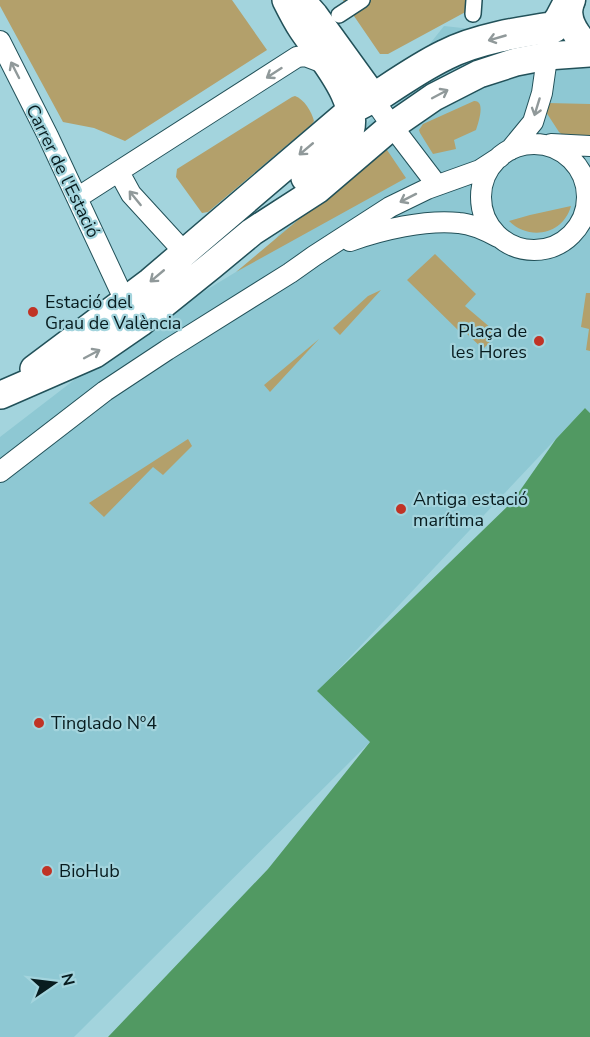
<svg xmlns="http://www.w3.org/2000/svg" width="590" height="1037" font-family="'Nunito Sans',sans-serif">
<rect width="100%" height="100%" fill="#a3d4dd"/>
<path fill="#8ec8d3" d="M444,26L590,42V413L585,408L318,691L370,742L74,1037H0V437L134,334L262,256Z"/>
<path fill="#b3a06b" d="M0,0H232L267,50L125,141L94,128L63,122L0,6Z
M343,0H471V9L388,54H380Z
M295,96C304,99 312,112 314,121L312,124L208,212L202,213L176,177L177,169L292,97Z
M474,101C475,101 477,101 478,102C484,106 478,124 476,130L454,140L456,149L433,154L420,133L419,130L423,124Z
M548,103L590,104V139L565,137L559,132L546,112Z
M385,147L406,178L236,272Z
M571,206C563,235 529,241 509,221L530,215Z
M435,254L476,294L465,306L498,334L483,349L465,332L463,335L407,280Z
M381,290L340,335L333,328L368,296Z
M586,293H590V351L586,350L589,329L581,327Z
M319,339L270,392L264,385Z
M188,439L192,446L163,475L153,467L104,517L89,503Z"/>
<path fill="#519962" d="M585,408L590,413V1037H108L268,869L370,742L317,691L512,502L556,439Z"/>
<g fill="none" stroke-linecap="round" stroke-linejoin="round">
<g stroke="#225159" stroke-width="18">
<path id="pedestrian" d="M473,14L474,0
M339,15L362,0"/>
</g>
<g stroke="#225159" stroke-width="22">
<path id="minor" d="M0,41L48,136L125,301
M373,99L392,126L437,185
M551,144L590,146
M481 197a53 53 0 1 1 106 0a53 53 0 1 1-106 0Z
M510,150L533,122L542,93L549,44
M119,172L131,194L185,253
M77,198L297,57L305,56L326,64
M350,241C380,230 427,219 459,223C472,224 487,231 498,237
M0,472L105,391L167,350L290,273L314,256L390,207L427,189L480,170L500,157"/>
</g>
<g stroke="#225159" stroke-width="30">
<path id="secondary" d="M286,0C291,10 296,20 302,29C319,55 368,108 346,140L305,178
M570,0C570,5 568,11 569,15C570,27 581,41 590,49
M34,369L150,282L350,111L373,99
M1,395L95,354L140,323L211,266L252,232L317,190L392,126L434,97L479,74L516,62L547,56L590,53"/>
</g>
<g stroke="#225159" stroke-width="33">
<path id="primary" d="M299,0L313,16L373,99C396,84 420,67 445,55C476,39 520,32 554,27L560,19L570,0"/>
</g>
<use href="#pedestrian" stroke="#fff" stroke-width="15"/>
<use href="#minor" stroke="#fff" stroke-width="20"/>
<use href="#secondary" stroke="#fff" stroke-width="27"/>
<use href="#primary" stroke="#fff" stroke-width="30"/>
</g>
<defs><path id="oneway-shaft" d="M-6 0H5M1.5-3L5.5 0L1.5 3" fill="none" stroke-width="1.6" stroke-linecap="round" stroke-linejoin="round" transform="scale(1.5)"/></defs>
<g stroke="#90999a">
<use href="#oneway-shaft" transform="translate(497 38) rotate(164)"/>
<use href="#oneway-shaft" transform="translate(15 70) rotate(-117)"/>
<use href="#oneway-shaft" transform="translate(274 73) rotate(147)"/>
<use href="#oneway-shaft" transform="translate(440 94) rotate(-28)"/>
<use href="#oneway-shaft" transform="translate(537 107) rotate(107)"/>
<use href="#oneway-shaft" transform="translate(306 149) rotate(140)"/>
<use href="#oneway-shaft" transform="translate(135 198) rotate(-129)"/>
<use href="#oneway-shaft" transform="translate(408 198) rotate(153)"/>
<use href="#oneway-shaft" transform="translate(157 276) rotate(140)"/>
<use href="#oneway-shaft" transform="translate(92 354) rotate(-28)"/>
</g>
<g fill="#c03325" stroke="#a3d4dd" stroke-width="2">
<circle cx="33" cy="312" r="6"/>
<circle cx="539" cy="341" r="6"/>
<circle cx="401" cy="509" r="6"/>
<circle cx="39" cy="723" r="6"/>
<circle cx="47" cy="871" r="6"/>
</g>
<g text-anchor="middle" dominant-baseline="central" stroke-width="4.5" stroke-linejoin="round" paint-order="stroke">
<g font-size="18" fill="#081c1f" stroke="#a3d4dd">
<text transform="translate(63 171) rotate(64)">Carrer de l'Estació</text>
</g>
<g font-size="18" fill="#081c1f" stroke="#a3d4dd" text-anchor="start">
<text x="45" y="302">Estació del<tspan x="45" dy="21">Grau de València</tspan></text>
<text x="527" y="331" text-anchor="end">Plaça de<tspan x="527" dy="21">les Hores</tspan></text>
<text x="413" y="499">Antiga estació<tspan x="413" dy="21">marítima</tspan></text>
<text x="51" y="723">Tinglado Nº4</text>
<text x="59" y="871">BioHub</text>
</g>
</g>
<g transform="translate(54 983) rotate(76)" stroke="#a3d4dd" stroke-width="4.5" paint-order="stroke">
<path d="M0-4.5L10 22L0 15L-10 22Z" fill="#081c1f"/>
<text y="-9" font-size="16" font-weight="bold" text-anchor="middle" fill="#081c1f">N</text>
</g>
</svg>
